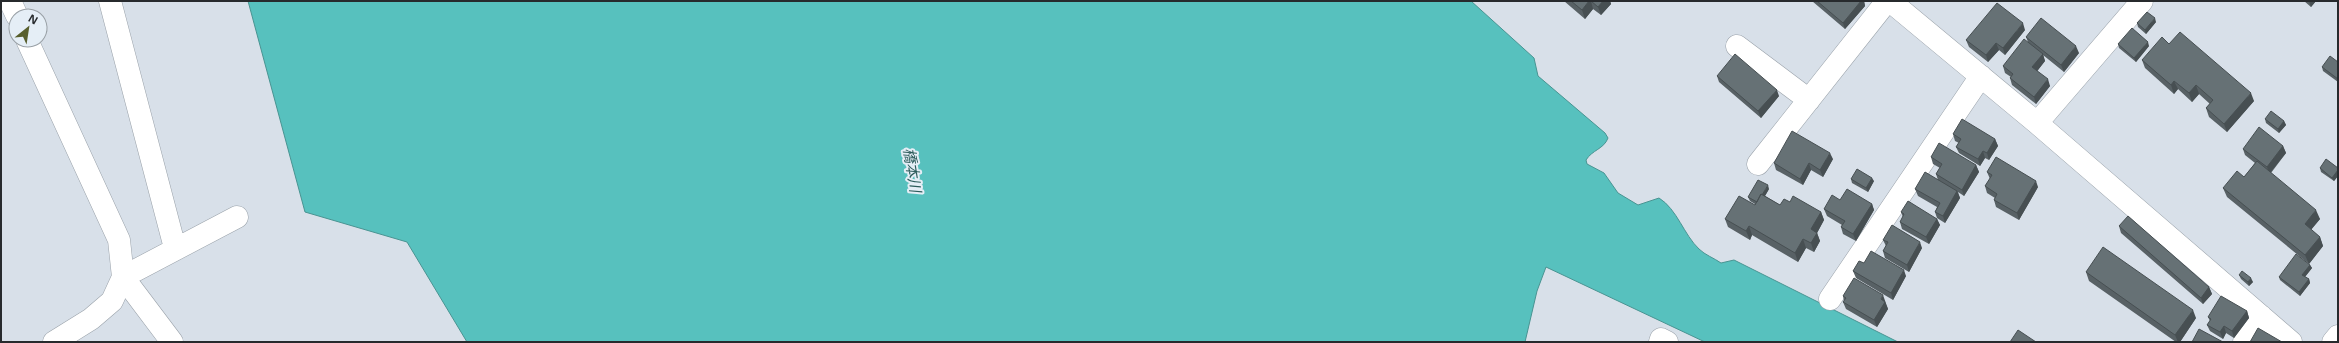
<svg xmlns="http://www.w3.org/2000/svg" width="2339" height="343" font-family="'Noto Sans','Noto Sans JP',sans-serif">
<rect width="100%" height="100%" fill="#d8e0e9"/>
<path fill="#57c1be" stroke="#499492" d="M248,1H1471L1534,58L1538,76L1605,133L1608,138C1604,149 1592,150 1586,160L1587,164L1604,173L1618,193L1638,205L1659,198C1677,209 1684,235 1699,249C1705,255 1714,258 1721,263L1734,260L1898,342H1705L1546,267L1537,291L1525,342H467L407,242L305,212Z"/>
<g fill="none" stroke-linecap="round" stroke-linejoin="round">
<g stroke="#9aa2aa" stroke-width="23">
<path id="street" d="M110,1L175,248
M1890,1L2037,123L2291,342
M1737,46L1809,100
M2037,123L2142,1
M1758,164L1887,1
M1830,299L1981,76
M172,342L123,277L237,217
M1660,342L1661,339L1667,342
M2244,342L2261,316
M2333,342L2338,336"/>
</g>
<g stroke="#9aa2aa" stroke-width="23">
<path id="secondary" d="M10,1L17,16
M27,40L119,240L123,277L112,301L91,319L54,342"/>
</g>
<use href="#street" stroke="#fff" stroke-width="22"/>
<use href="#secondary" stroke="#fff" stroke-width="22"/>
</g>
<path fill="#586165" d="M1564,1H1610L1611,4L1601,15L1593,9L1585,19Z
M1812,1H1864L1865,6L1845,29Z
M2304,1H2316L2311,7Z
M2156,22L2146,34L2138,27L2137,23Z
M2025,30L2005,55L1999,50L1988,62L1969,47L1966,40Z
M2026,37L2079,53L2064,72L2043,55L2045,61L2037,71L2050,86L2036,104L2012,85L2010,78L2011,77L2005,73L2003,66L2028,42Z
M2118,44L2149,46L2136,62L2119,48Z
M2169,44L2254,101L2227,132L2209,117L2206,108L2210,104L2199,94L2192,102L2178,89L2174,94L2145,68L2142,60Z
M2338,62V82L2323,71L2322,67Z
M1717,76L1779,96L1761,118L1719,82Z
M2265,119L2284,121L2286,125L2279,133L2266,123Z
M1953,134L1995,139L1998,146L1989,160L1985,158L1980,166L1959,153L1956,147L1959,143L1955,141Z
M2283,146L2286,153L2271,173L2320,219L2311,230L2320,237L2323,246L2309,264L2227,197L2223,188L2244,177L2255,163L2245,155L2243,149Z
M1931,157L1976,165L1979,172L1964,196L1958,192L1960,198L1945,223L1937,218L1935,212L1937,207L1918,196L1915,189L1938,180L1936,174L1940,168L1933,164Z
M1833,159L1823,177L1811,170L1803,185L1776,170L1774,163Z
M2320,168H2338V176L2334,181L2321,172Z
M1987,172L2038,187L2019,220L1996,207L1994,200L1995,198L1987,193L1985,186L1990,179Z
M1851,179L1874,181L1868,192L1852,183Z
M1769,189L1765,196L1780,205L1790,202L1821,212L1824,220L1817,233L1820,241L1814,252L1806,248L1798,262L1752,235L1750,240L1728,227L1725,219L1755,205V204L1750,201L1748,197Z
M1840,200L1872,204L1874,210L1856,241L1843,234L1841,227L1842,225L1827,216L1824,209Z
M1901,212L1937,219L1940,225L1929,244L1902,229L1900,222L1903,217Z
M2119,226L2209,287L2212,294L2203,304L2121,233Z
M1883,240L1922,248L1909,272L1885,258L1883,251L1886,246Z
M1864,263L1906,276L1893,300L1856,278L1853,271Z
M2310,265L2312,268L2305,277L2309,279L2310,283L2300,296L2280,280L2279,277Z
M2086,272L2196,318L2180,342H2176L2089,281Z
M2239,275L2253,282L2249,286L2241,279Z
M1843,296L1886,302H1885L1888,309L1877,327L1846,309L1843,302L1844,301Z
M2247,311L2249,318L2234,338L2226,333L2223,339L2210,331L2207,325L2210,321L2208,317Z"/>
<path fill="#474f52" d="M1589,1H1591L1593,9L1585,19L1582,10Z
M1603,1H1610L1611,4L1601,15L1598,7Z
M1861,1H1864L1865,6L1845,29L1843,23Z
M2309,1H2316L2311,7Z
M2155,18L2156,22L2146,34L2145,30Z
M2023,23L2025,30L2005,55L2003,48Z
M2148,42L2149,46L2136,62L2134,58Z
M1996,43L1999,50L1988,62L1986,55Z
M2076,46L2079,53L2064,72L2061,65Z
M2043,54L2045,61L2035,74L2032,67Z
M2048,79L2050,86L2036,104L2034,97Z
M2174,81L2178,89L2174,94L2171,85Z
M2196,85L2199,94L2192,102L2189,93Z
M1777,90L1779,96L1761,118L1758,111Z
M2251,93L2254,101L2227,132L2224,124Z
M2284,121L2286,125L2279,133L2278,129Z
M1995,139L1998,146L1989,160L1987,153Z
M2283,146L2286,153L2269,174L2267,167Z
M1983,151L1985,158L1980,166L1978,159Z
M1830,153L1833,159L1823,177L1820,170Z
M1809,163L1811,170L1803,185L1800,179Z
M1976,165L1979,172L1964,196L1962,190Z
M2338,170V176L2334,181L2332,178Z
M1872,178L1874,181L1868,192L1866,188Z
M2036,181L2038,187L2019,220L2017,213Z
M1768,185L1769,189L1759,206L1758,202Z
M1957,191L1960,198L1945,223L1943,216Z
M1872,204L1874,210L1856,241L1853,234Z
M2316,210L2320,219L2308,233L2305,224Z
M1821,212L1824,220L1817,233L1820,241L1814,252L1811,243V229Z
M1937,219L1940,225L1929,244L1926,237Z
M1749,226L1752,235L1750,240L1746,231Z
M2320,237L2323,246L2309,264L2305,255Z
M1803,239L1806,248L1798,262L1795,253Z
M1920,242L1922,248L1909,272L1907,265Z
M2310,265L2312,268L2304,278L2302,275Z
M1904,270L1906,276L1893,300L1891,293Z
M2251,278L2253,282L2249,286L2248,282Z
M2309,279L2310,283L2300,296L2299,292Z
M2209,287L2212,294L2203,304L2201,298Z
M1883,295L1888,309L1877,327L1874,320L1881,299Z
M2193,310L2196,318L2180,342H2178L2175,335Z
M2247,311L2249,318L2234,338L2232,331Z
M2224,326L2226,333L2223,339L2220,332Z"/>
<path fill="#667175" stroke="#474f52" d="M1571,1H1589L1582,10Z
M1591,1H1603L1598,7Z
M1817,1H1861L1843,23Z
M1997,3L2023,23L2003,48L1996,43L1986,55L1966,40Z
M2147,12L2155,18L2145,30L2137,23Z
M2041,18L2076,46L2061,65L2026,37Z
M2132,28L2148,42L2134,58L2118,44Z
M2180,32L2251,93L2224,124L2206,108L2213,100L2196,85L2189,93L2174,81L2171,85L2142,60L2162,37L2169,44Z
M2024,39L2043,54L2032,67L2048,79L2034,97L2010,78L2013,74L2003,66Z
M1735,54L1777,90L1758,111L1717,76Z
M2330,56L2338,62V79L2322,67Z
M2271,111L2284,121L2278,129L2265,119Z
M1962,119L1995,139L1987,153L1983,151L1978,159L1956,147L1961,139L1953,134Z
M2259,127L2283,146L2267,167L2243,149Z
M1792,131L1830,153L1820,170L1809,163L1800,179L1774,163Z
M1939,143L1976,165L1962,190L1936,174L1942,164L1931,157Z
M1996,157L2036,181L2017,213L1994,200L1997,194L1985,186L1992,175L1987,172Z
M2326,159L2338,168V170L2332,178L2320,168Z
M2257,161L2316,210L2305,224L2320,237L2305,255L2223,188L2237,171L2244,177Z
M1857,169L1872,178L1866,188L1851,179Z
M1925,172L1957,191L1943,216L1935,212L1940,203L1915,189Z
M1758,180L1768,185L1762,195L1761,194L1757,202L1748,197Z
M1847,189L1872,204L1853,234L1841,227L1845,221L1824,209L1832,195L1840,200Z
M1761,194L1780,205L1784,199L1790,202L1793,196L1821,212L1811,229L1817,233L1811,243L1803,239L1795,253L1749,226L1746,231L1725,219L1739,196L1755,205Z
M1908,201L1937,219L1926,237L1900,222L1904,214L1901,212Z
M2128,216L2209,287L2201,298L2119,226Z
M1892,225L1920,242L1907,265L1883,251L1888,242L1883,240Z
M2103,247L2193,310L2175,335L2086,272Z
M1871,251L1904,270L1891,293L1853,271L1859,261L1864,263Z
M2296,254L2310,265L2302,275L2309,279L2299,292L2279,277Z
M2242,271L2251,278L2248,282L2239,275Z
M1854,278L1883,295L1881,299L1885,302L1874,320L1843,302L1846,298L1843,296Z
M2221,296L2247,311L2232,331L2224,326L2220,332L2207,325L2211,319L2208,317Z
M2258,328L2282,342H2250Z
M2199,329L2223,342H2192Z
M2018,330L2036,342H2010Z"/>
<g text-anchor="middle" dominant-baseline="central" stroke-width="4" stroke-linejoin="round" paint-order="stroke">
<g font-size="15" font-style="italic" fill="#2c5b5a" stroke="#e5eef6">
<text transform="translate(913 170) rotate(81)">橋本川</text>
</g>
</g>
<rect width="2339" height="343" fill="none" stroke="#272a2d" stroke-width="4"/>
<g transform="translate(28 28) rotate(30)"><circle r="19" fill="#e5eef6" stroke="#99a0a6"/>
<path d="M0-3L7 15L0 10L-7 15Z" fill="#585f2d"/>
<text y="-6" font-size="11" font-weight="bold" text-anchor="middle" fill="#272a2d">N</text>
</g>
</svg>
